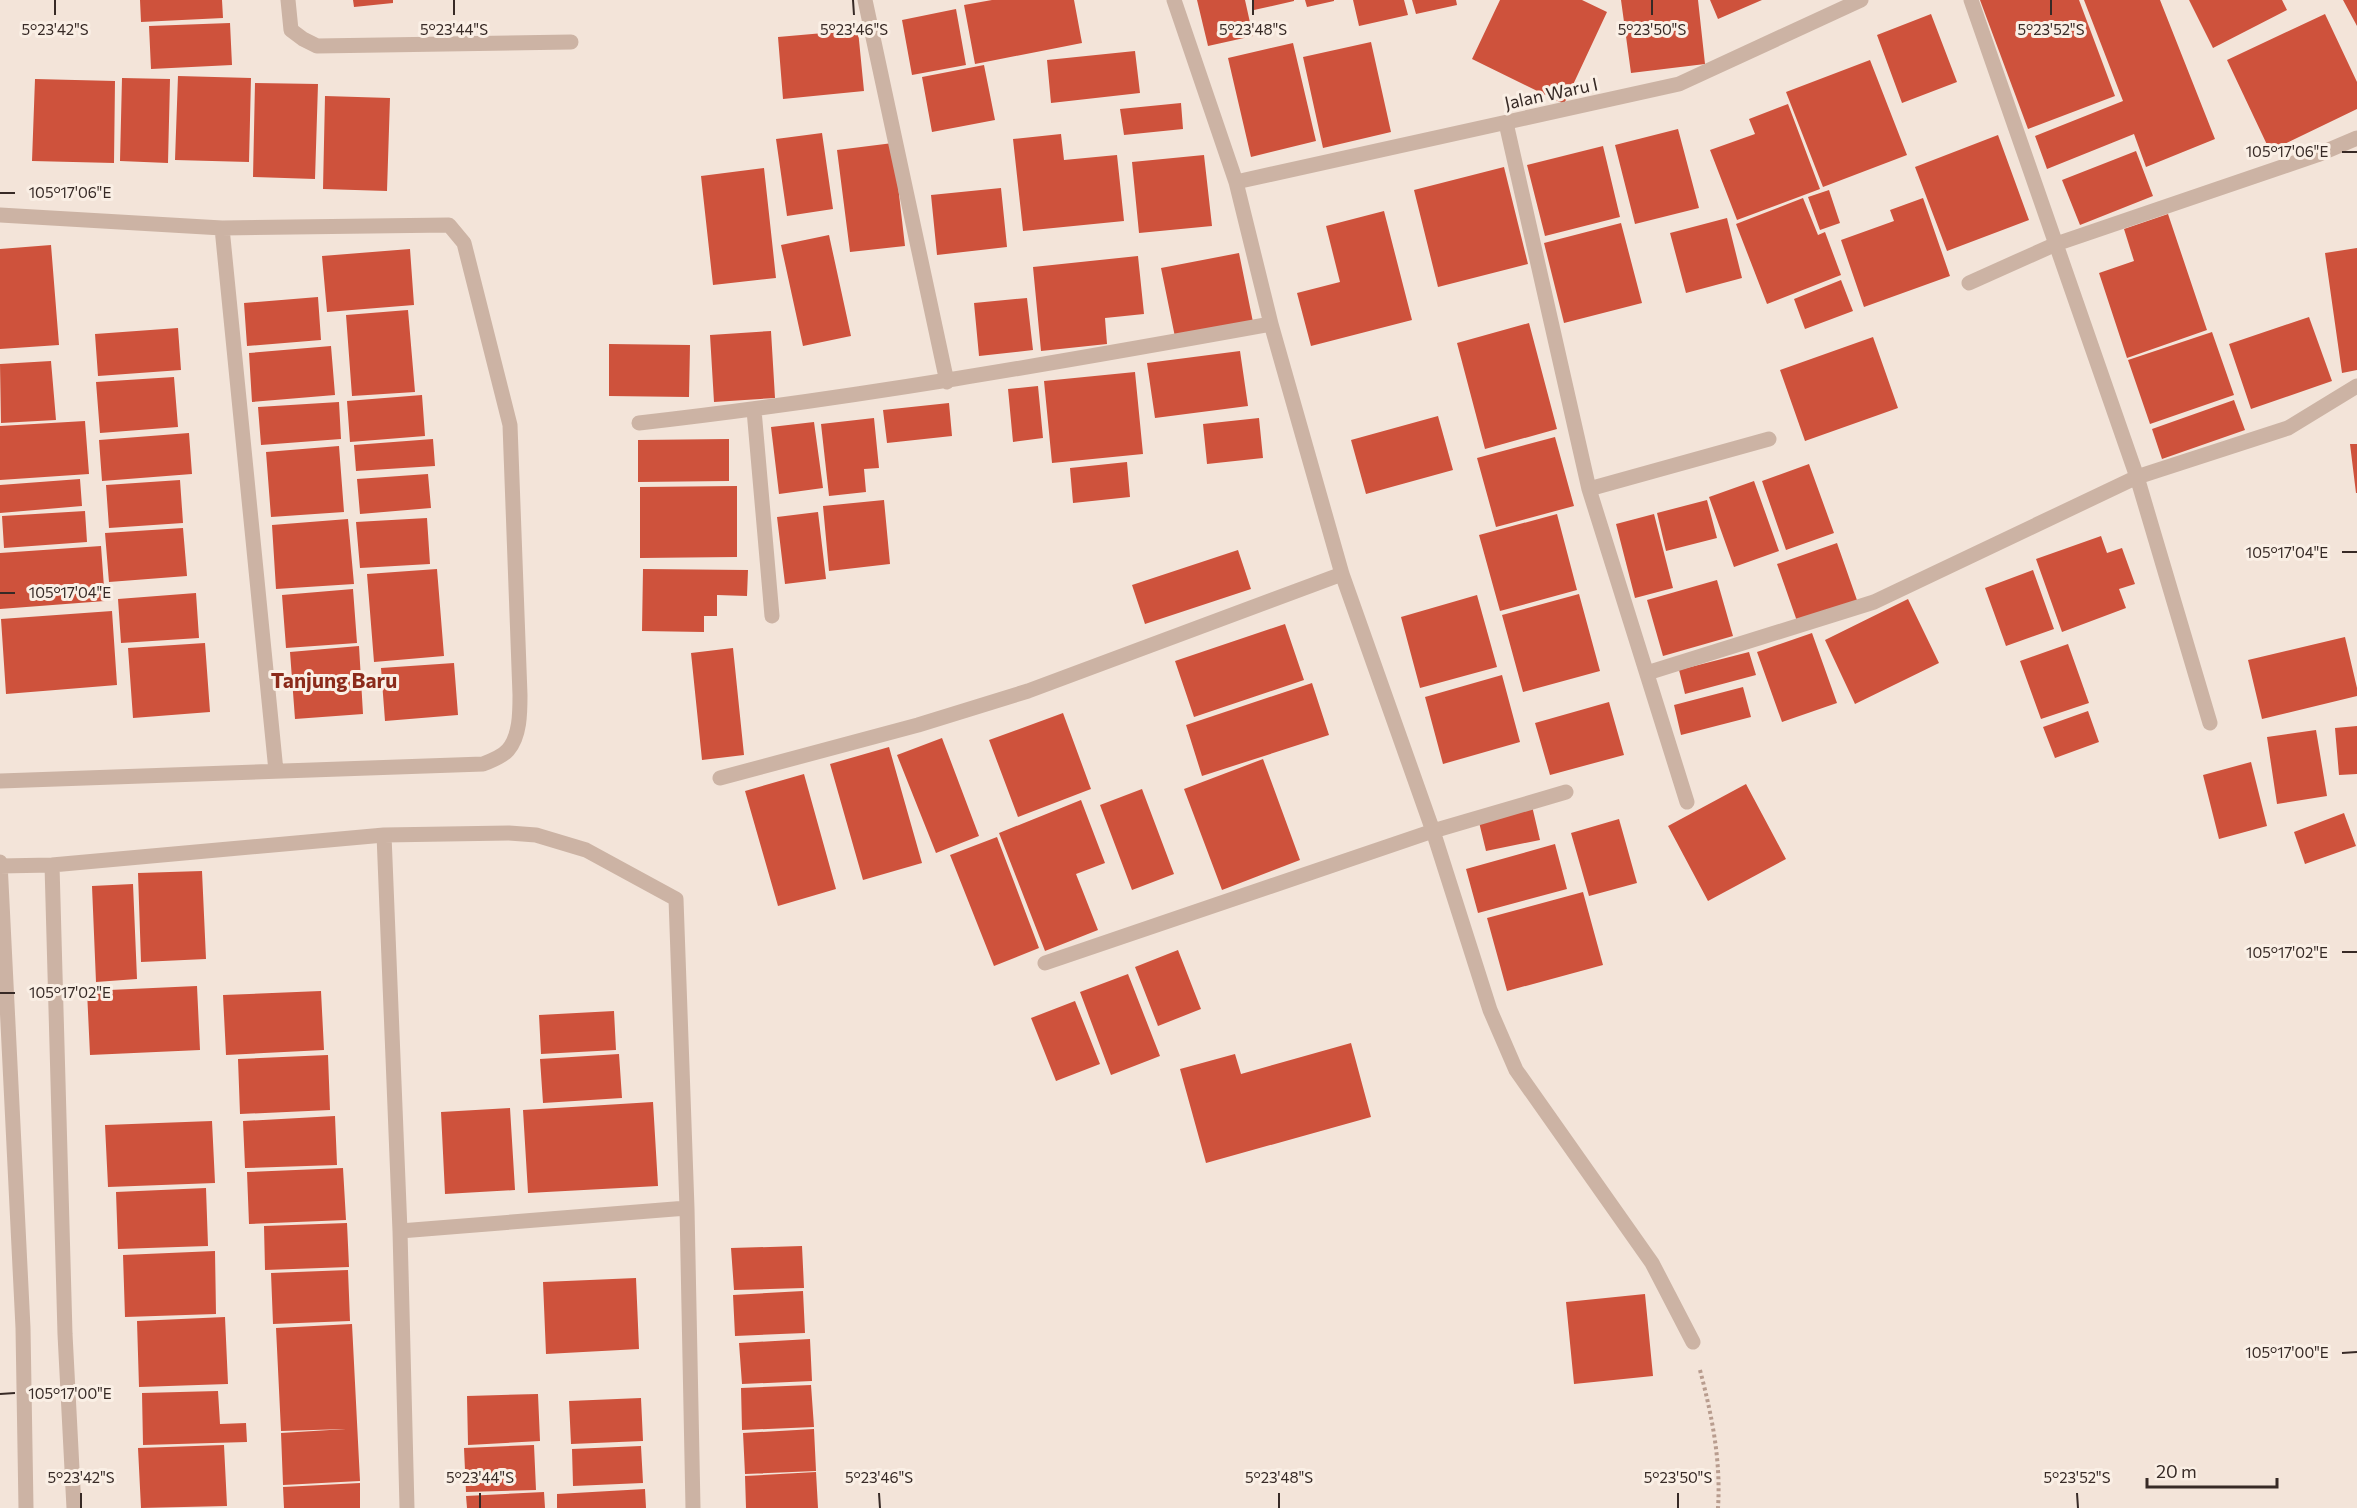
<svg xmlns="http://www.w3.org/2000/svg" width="2357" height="1508" font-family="Commissioner,sans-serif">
<rect width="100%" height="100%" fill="#f3e4d9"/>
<path fill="#ce523c" d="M140,0H222L223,18L141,22Z
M353,0H393V3L354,7Z
M992,0H1074L1082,43L975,64L964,5Z
M1197,0H1245L1253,36L1208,46Z
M1252,0H1294V1L1254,10Z
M1305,0H1334V1L1307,7Z
M1353,0H1404L1408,15L1359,26Z
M1412,0H1456L1457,5L1416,14Z
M1500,0H1582L1607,12L1564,104L1472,59Z
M1621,0H1698L1705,64L1631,73Z
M1710,0H1762L1718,19Z
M1980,0H2079L2115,96L2028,129Z
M2084,0H2160L2215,139L2146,167L2134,134L2047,169L2035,136L2123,101Z
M2189,0H2282L2287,10L2213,48Z
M2343,0H2357V26Z
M956,9L966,65L912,75L902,20Z
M1931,14L1957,82L1902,103L1877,35Z
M2325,14L2357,82V109L2270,151L2227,60Z
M230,23L232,65L151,69L149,26Z
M858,30L864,91L783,99L778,37Z
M1371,42L1391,132L1323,148L1303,57Z
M1293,43L1316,141L1251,157L1228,58Z
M1135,51L1140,93L1051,103L1047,60Z
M1870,60L1907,155L1823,187L1786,92Z
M984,65L995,120L932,132L922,77Z
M178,76L251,78L249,162L175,160Z
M122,78L170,79L168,163L120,161Z
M35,79L115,81L114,163L32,161Z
M255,83L318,84L315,179L253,177Z
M325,96L390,98L387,191L323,189Z
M1181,103L1183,129L1124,135L1120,109Z
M1788,104L1820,189L1737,220L1710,150L1755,134L1749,119Z
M1678,129L1699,208L1635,224L1615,145Z
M822,133L833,209L787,216L776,139Z
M1061,134L1064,160L1117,155L1124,221L1023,231L1013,139Z
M1998,135L2029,220L1947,251L1915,167Z
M893,143L905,246L850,252L837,150Z
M1603,146L1620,217L1545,236L1527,165Z
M2136,151L2153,196L2080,225L2062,180Z
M1204,155L1212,226L1139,233L1132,162Z
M1504,167L1528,264L1438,287L1414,190Z
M764,168L776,278L713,285L701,176Z
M1001,188L1007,247L937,255L931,195Z
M1829,190L1840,223L1820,230L1808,197Z
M1803,198L1818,235L1825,232L1841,275L1767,304L1736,224Z
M1923,198L1950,276L1864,307L1841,240L1894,221L1890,210Z
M1384,211L1412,320L1311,346L1297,293L1340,282L1326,226Z
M2168,214L2207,330L2127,358L2099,273L2134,261L2124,229Z
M1727,218L1742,278L1686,293L1670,233Z
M1621,223L1642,303L1564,323L1544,243Z
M829,235L851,336L803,346L781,245Z
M51,245L59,345L0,349V249Z
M2357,248V370L2342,373L2325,253Z
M410,249L414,305L327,312L322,256Z
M1239,253L1253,322L1175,337L1161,268Z
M1138,256L1144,314L1105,318L1107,344L1041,351L1033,267Z
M1841,280L1853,311L1805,329L1794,299Z
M318,297L321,340L247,346L244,303Z
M1027,298L1033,350L979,356L974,303Z
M408,310L415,392L352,396L346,315Z
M2309,317L2332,381L2251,409L2229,344Z
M1529,323L1557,429L1485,449L1457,343Z
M178,328L181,370L98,376L95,334Z
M771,331L775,398L714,402L710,335Z
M2212,332L2234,395L2150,424L2128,360Z
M1873,337L1898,408L1805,441L1780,370Z
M609,344L690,345L689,397L609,396Z
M331,346L335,395L252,402L249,353Z
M1240,351L1248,406L1155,418L1147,363Z
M51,361L56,420L1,423L0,364Z
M1135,372L1143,454L1052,463L1044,381Z
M174,377L178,427L100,433L96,382Z
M1038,386L1043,438L1013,442L1008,389Z
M422,395L425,436L350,442L347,401Z
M2234,400L2245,430L2162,459L2152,429Z
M339,402L341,439L261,445L258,407Z
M949,403L952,436L887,443L883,410Z
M1438,416L1453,470L1366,494L1351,440Z
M874,418L879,468L864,469L866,492L829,496L821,424Z
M1259,418L1263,458L1207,464L1203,424Z
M85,421L89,474L0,480V426Z
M814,422L823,488L779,494L771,427Z
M189,433L192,474L102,481L99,440Z
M1555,437L1574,506L1496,527L1477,458Z
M433,439L435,466L356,471L354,445Z
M729,439V481L638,482V440Z
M2350,444H2357V493H2356Z
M339,446L344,512L271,517L266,452Z
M1127,462L1130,497L1073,503L1070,468Z
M1809,464L1834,533L1786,550L1762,481Z
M428,474L431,508L360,514L357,479Z
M80,479L82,506L0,513V485Z
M180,480L183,523L109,528L106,485Z
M1754,481L1779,551L1734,567L1709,497Z
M737,486V557L640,558V487Z
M884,500L890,564L829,571L823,506Z
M1707,500L1717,538L1666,551L1657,513Z
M85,511L87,542L4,548L2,516Z
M818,512L826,579L785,584L777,517Z
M1557,514L1577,590L1500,611L1479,535Z
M1654,514L1673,588L1635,598L1616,524Z
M427,518L430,564L360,568L356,522Z
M348,519L354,584L276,589L272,525Z
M183,528L187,576L109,582L105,533Z
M2101,536L2107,553L2122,548L2135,584L2119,589L2126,608L2062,632L2036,559Z
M1837,543L1858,603L1798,624L1777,564Z
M101,546L105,601L0,609V553Z
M1238,550L1251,589L1145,624L1132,585Z
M437,569L444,656L374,662L367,574Z
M643,569L748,570L747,596L717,595V616H704V632L642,631Z
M2033,570L2054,629L2006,646L1985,588Z
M1717,580L1733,636L1663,656L1647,600Z
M353,589L357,643L286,648L282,595Z
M196,593L199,638L121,643L118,599Z
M1579,594L1600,671L1523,692L1502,615Z
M1477,595L1497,667L1420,688L1401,617Z
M1908,599L1939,663L1855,704L1825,640Z
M112,611L117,685L6,694L1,619Z
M1285,624L1304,680L1194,717L1175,661Z
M1812,633L1837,703L1782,722L1757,652Z
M2345,637L2357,688V696L2262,719L2248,660Z
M205,643L210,712L133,718L128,648Z
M2068,644L2089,703L2041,719L2020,661Z
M359,646L363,714L295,719L290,652Z
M733,648L744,755L702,760L691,653Z
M1749,652L1756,675L1685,694L1679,670Z
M454,663L458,715L385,721L381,668Z
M1502,675L1520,742L1443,764L1425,697Z
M1312,683L1329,735L1202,776L1186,725Z
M1743,687L1751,717L1681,735L1674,705Z
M1609,702L1624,755L1550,775L1535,723Z
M2088,711L2099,742L2055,758L2043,727Z
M1063,713L1091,789L1018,817L989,740Z
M2357,726V774L2339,775L2335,728Z
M2316,730L2327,796L2277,804L2267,737Z
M942,738L979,836L936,853L897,755Z
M889,747L922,863L863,880L830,764Z
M1263,759L1300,860L1222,890L1184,789Z
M2251,762L2267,826L2219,839L2203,775Z
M804,774L836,889L778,906L745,791Z
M1746,784L1786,859L1708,901L1668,826Z
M1142,789L1174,874L1132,890L1100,805Z
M1081,800L1105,863L1076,874L1098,930L1045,951L999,833Z
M1532,806L1540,840L1486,851L1478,818Z
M2344,813L2356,846L2305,864L2294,832Z
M1619,819L1637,883L1589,896L1571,833Z
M997,837L1039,948L994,966L950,855Z
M1555,844L1567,889L1478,913L1466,869Z
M202,871L206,959L141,962L138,873Z
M133,884L137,979L96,982L92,886Z
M1583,892L1603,965L1507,991L1487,918Z
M1178,950L1201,1009L1158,1026L1135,967Z
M1128,974L1160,1056L1111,1075L1080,992Z
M197,986L200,1050L90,1055L87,991Z
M321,991L324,1050L226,1055L223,995Z
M1075,1001L1100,1064L1056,1081L1031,1018Z
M614,1011L616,1050L541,1054L539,1015Z
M1351,1043L1371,1117L1206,1163L1180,1069L1235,1054L1241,1074Z
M619,1054L622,1098L543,1103L540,1059Z
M328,1055L330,1110L240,1114L238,1059Z
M653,1102L658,1186L528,1193L523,1110Z
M510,1108L515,1190L445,1194L441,1112Z
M335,1116L337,1165L245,1168L243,1121Z
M212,1121L215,1183L108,1187L105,1125Z
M343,1168L346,1220L249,1224L247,1172Z
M206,1188L208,1246L118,1249L116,1192Z
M347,1223L349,1267L265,1270L264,1226Z
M802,1246L804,1288L734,1290L731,1248Z
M215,1251L216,1314L125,1317L123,1255Z
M348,1270L350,1321L273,1324L271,1273Z
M636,1278L639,1349L546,1354L543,1282Z
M803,1291L805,1333L735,1336L733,1295Z
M1645,1294L1653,1376L1574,1384L1566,1302Z
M225,1317L228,1384L139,1387L137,1321Z
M352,1324L360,1481L283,1485L281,1433L346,1429L281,1431L276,1328Z
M810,1339L812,1381L742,1384L739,1343Z
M811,1385L814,1427L742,1430L741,1388Z
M218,1391L220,1424L246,1423L247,1442L143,1445L142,1393Z
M538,1394L540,1441L468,1445L467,1396Z
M641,1398L643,1441L571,1444L569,1401Z
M814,1429L816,1471L745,1474L743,1433Z
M224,1445L227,1506L141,1508L138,1448Z
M534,1445L536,1490L466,1492L464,1448Z
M641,1446L643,1483L573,1486L572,1449Z
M816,1472L818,1508H746L745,1476Z
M360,1483V1508H284L283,1487Z
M645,1489L646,1508H557V1494Z
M544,1492L545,1508H467L466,1496Z"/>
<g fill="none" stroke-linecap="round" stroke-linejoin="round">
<path stroke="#b89c8e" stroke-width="4" stroke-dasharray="3 3" stroke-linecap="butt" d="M1700,1370C1712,1416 1721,1460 1718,1508"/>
<path stroke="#ccb3a4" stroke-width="15" d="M1969,283L2056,244"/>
<path stroke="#ccb3a4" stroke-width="15" d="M288,0L291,30L303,39L317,46L571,42
M865,0L947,382
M1174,0L1236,182L1271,324L1342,574L1433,831L1490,1010L1516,1070L1652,1263L1693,1342
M1971,0L2137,477L2210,723
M1506,123L1589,489L1687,802
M1236,182L1679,84L1861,0
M0,215L222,228L449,225L464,243L510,425L520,695C520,713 520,736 508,750C502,757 491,761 483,764L0,781
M222,228L276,771
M2056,244L2317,155L2357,138
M754,410L772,616
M639,423C851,399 1061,362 1271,324
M1589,489L1769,439
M1647,673L1874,602L2137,477L2288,428L2357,386
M720,778L918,725L1028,691L1342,574
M384,835L400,1231L407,1508
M0,862L23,1328L26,1508
M52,865L65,1334L74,1508
M0,866L52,865L384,835L509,833L536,835L586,850L676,899L687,1208L693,1508
M1045,963L1433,831L1566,792
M400,1231L687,1208"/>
</g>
<path fill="none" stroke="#372a26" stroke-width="2" d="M55,0V15M454,0V15M853,0L854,15M1253,0V15M1652,0V15M2051,0V15M2342,152H2357M0,193H15M2342,552H2357M0,593H15M2342,952H2357M0,993H15M2342,1353L2357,1352M0,1394L15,1393M81,1493V1508M480,1493V1508M879,1493L880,1508M1279,1493V1508M1678,1493V1508M2077,1493L2078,1508"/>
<g text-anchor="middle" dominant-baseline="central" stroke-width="6" stroke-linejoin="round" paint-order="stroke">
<g font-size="18" fill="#372a26" stroke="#faefe5">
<text transform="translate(1551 93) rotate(-12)">Jalan Waru I</text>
</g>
<g font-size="21" font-weight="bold" fill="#8b2a1a" stroke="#faefe5">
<text x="334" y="679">Tanjung Baru</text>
</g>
</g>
<g font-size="15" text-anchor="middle" fill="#372a26" stroke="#faefe5" stroke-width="6" stroke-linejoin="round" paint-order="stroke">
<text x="55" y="35">5°23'42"S</text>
<text x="454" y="35">5°23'44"S</text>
<text x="854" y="35">5°23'46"S</text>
<text x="1253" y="35">5°23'48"S</text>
<text x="1652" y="35">5°23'50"S</text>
<text x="2051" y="35">5°23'52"S</text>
<text x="2287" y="157">105°17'06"E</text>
<text x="70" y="198">105°17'06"E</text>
<text x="2287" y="558">105°17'04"E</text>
<text x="70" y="598">105°17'04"E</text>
<text x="2287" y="958">105°17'02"E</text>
<text x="70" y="998">105°17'02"E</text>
<text x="2287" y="1358">105°17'00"E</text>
<text x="70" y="1399">105°17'00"E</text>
<text x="81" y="1483">5°23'42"S</text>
<text x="480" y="1483">5°23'44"S</text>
<text x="879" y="1483">5°23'46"S</text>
<text x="1279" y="1483">5°23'48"S</text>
<text x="1678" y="1483">5°23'50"S</text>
<text x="2077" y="1483">5°23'52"S</text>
</g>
<path d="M2147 1478v9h130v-9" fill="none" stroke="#372a26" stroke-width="3"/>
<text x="2156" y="1478" font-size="18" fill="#372a26" stroke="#faefe5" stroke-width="4.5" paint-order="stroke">20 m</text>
</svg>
